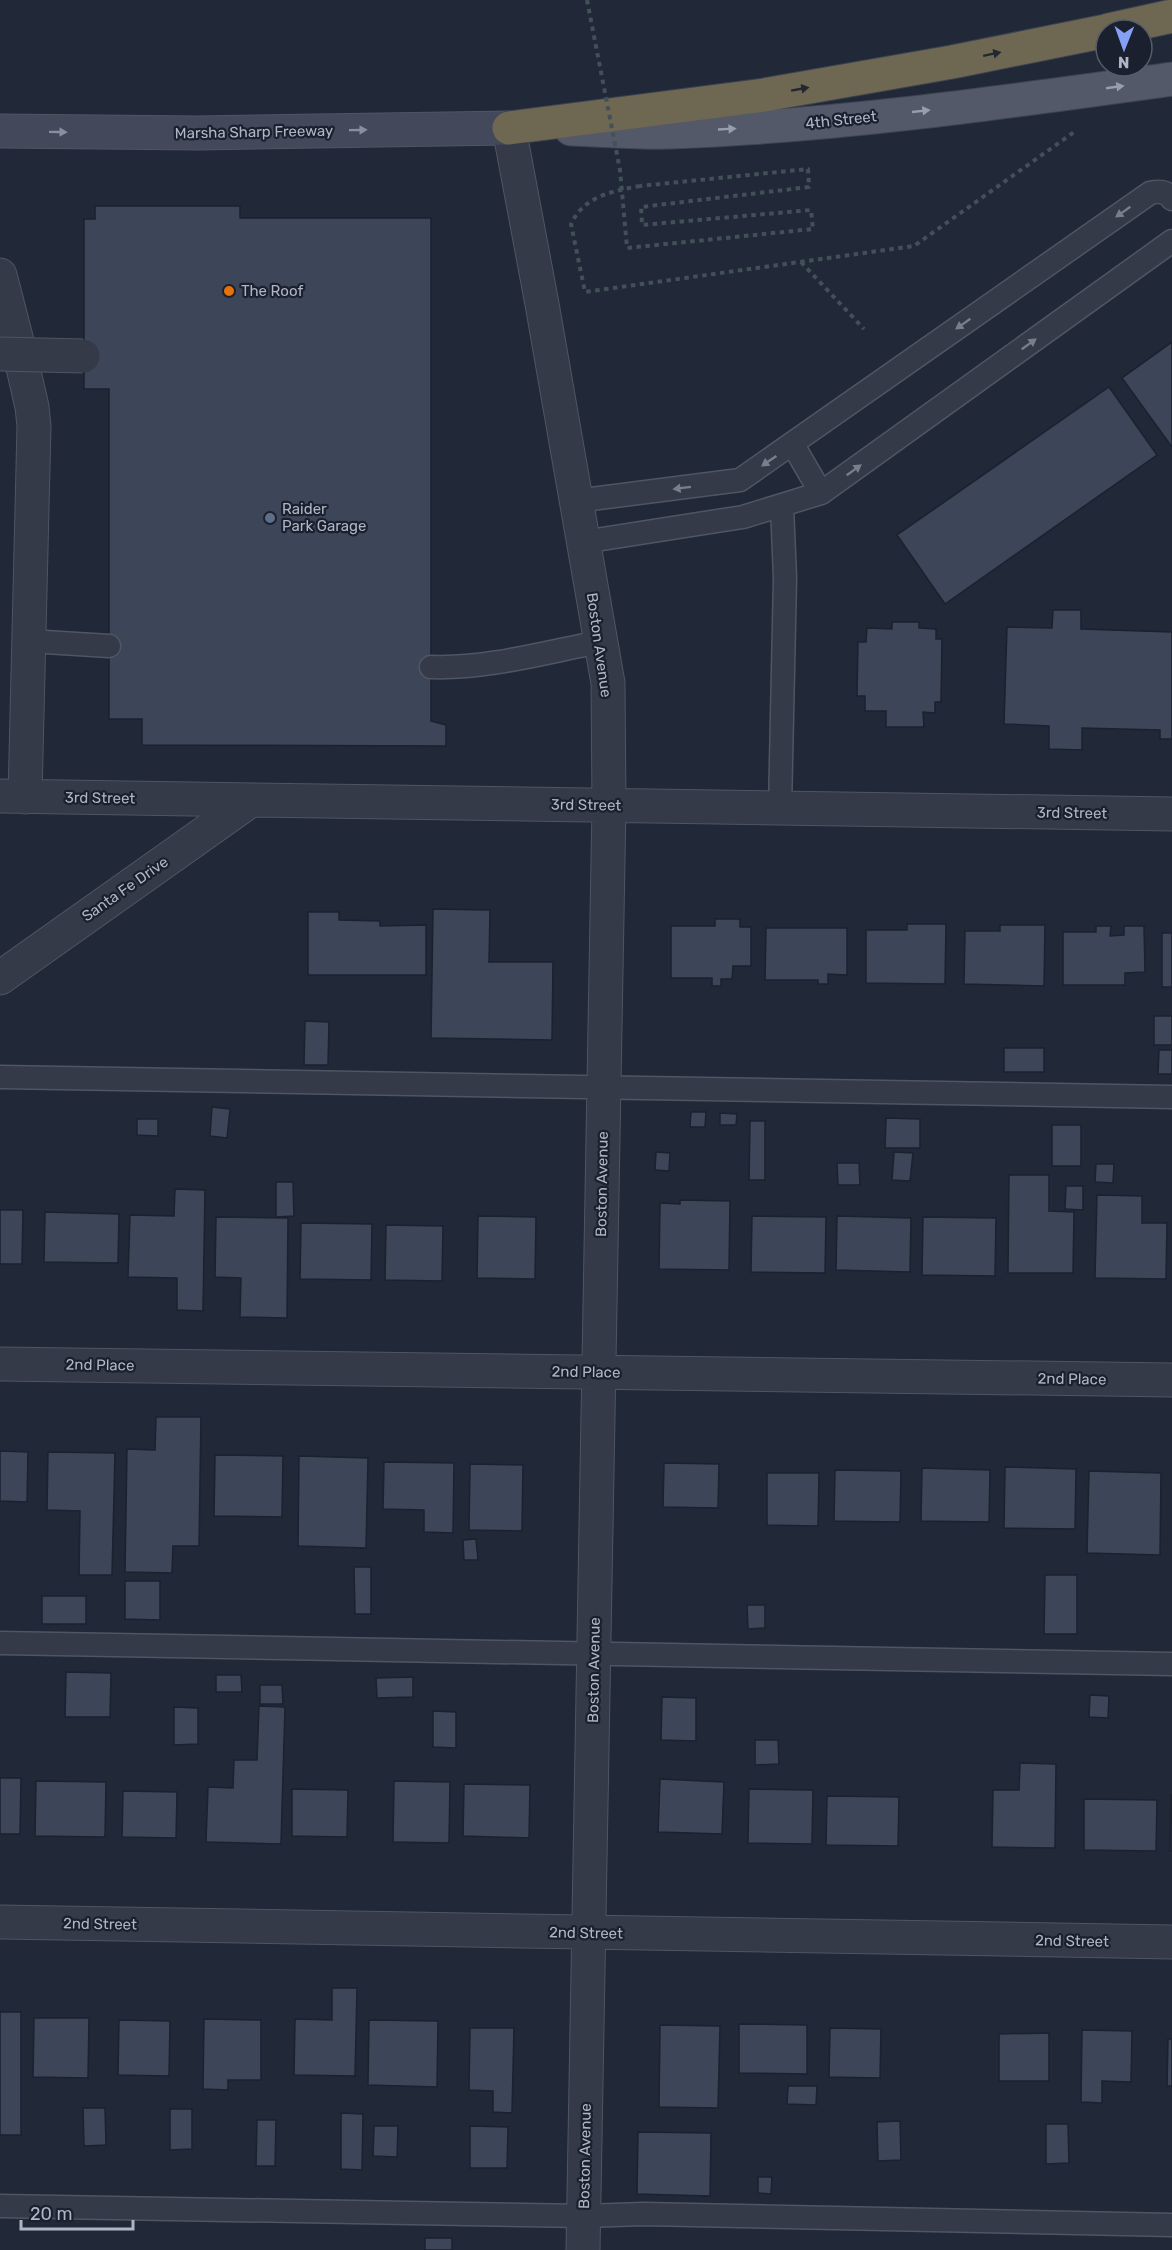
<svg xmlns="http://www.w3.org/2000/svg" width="1172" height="2250" font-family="Rubik,sans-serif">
<rect width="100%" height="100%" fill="#212838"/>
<path fill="#3d4558" stroke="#1c212f" stroke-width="1.5" d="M95,206H240V218H431V721L446,725V746L142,745V719H109V389H84V219H95Z
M1172,342V447L1122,378Z
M1109,387L1157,455L945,604L897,535Z
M1053,610H1081V629L1172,632V739H1160V730L1082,728V750L1049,749V726L1004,724L1007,627L1052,628Z
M892,622H919V628L936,629V639H942L941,702H935V713L923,712L924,727H886V711H865V696H857L858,642H866L867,628L892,629Z
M433,909L490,910L489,962H553L552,1040L431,1038Z
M308,912H339V920L380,921V926L426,925V975H308Z
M715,919H740V927H751V966H733L732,979H721V986H712V978H671V926H715Z
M907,924H946L945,984L866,983V930H907Z
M1000,925H1045L1044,986L964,984L965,931H1000Z
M1096,926H1111L1110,936L1124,935V926H1144L1145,972L1125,973V985H1063V932H1096Z
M766,928H847V975L828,974V984H818V980H765Z
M1162,933H1172V987H1162Z
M1154,1016H1172V1045H1154Z
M305,1021L329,1022L328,1065H304Z
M1004,1048H1044V1072H1004Z
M1159,1050H1172V1074H1158Z
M212,1107L230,1109L227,1138L210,1136Z
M691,1112H706L705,1127H690Z
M720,1113L737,1114L736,1125H720Z
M886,1118L920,1119V1148H885Z
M137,1119H158V1136L137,1135Z
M750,1121H765V1180H749Z
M1052,1125H1081V1166H1052Z
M656,1152L670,1153L669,1171L655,1170Z
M894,1152L913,1153L910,1181L892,1180Z
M837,1163H859L860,1185H838Z
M1096,1164H1114L1113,1183L1095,1182Z
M1009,1175H1049V1211L1074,1212L1073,1273H1008Z
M276,1182H293L294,1216L276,1217Z
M1066,1186H1083V1210L1065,1209Z
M175,1189L205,1190L203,1311L177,1310V1278L128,1277L130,1215L174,1216Z
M1097,1195L1142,1196V1223H1167L1166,1279L1095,1278Z
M680,1200L730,1201L729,1270L659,1269L660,1203L680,1204Z
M0,1210H23L22,1264H0Z
M45,1212L119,1214L118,1263L44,1262Z
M478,1216L536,1217L535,1279L477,1278Z
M752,1216L826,1217L825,1273L751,1272Z
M837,1216L911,1218L910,1272L836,1270Z
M216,1217L288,1218L287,1318L240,1317L241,1278L215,1277Z
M923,1217L996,1218L995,1276L922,1275Z
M301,1223L372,1224L371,1280L300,1279Z
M386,1225L443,1226L442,1281L385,1280Z
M156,1417H201L199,1546H173L172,1573L125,1572L127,1449L155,1450Z
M0,1451L28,1452L27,1502L0,1501Z
M48,1452L115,1453L112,1575H79L80,1511L47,1510Z
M215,1455L283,1456L282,1517L214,1516Z
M299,1456L368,1458L366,1548L298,1546Z
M384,1462L454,1463L453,1533L424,1532V1510L383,1509Z
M664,1463L719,1464L718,1508L663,1507Z
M470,1464L523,1465L522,1531L469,1530Z
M1005,1467L1076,1469L1075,1529L1004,1528Z
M922,1468L990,1470L989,1522L921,1521Z
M835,1470L901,1471L900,1522L834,1521Z
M1089,1471L1161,1473L1160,1555L1087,1553Z
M767,1473H819L818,1526L767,1525Z
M476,1539L478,1560H464L463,1540Z
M354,1567H371V1614H355Z
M1045,1575H1077V1634H1044Z
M125,1581H160V1620L125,1619Z
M42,1596H86V1624H42Z
M747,1605H765V1628L748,1629Z
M66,1672L111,1673L110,1717H65Z
M216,1675H241L242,1692H216Z
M413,1677V1697L377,1698L376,1678Z
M260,1685H282L283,1704H260Z
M1090,1695L1109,1696L1108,1718L1089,1717Z
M662,1697L696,1698V1741L661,1740Z
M259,1706L285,1707L281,1844L206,1842L208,1787L233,1788L234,1760H257Z
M174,1707L198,1708V1744L174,1745Z
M433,1711L456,1712V1748L433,1747Z
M755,1740H778L779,1764L755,1765Z
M1020,1763L1056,1764L1055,1848L992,1847L993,1790H1019Z
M0,1778H21L20,1834H0Z
M660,1779L724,1782L722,1834L658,1832Z
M36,1781L106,1782L105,1837L35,1836Z
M394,1781L450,1782L449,1843L393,1842Z
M464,1784L530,1785L529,1838L463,1836Z
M292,1789L348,1790L347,1837L292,1836Z
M749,1789L813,1790L812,1844L748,1843Z
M123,1791L177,1792L176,1838L122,1837Z
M1171,1795H1172V1851H1170Z
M827,1796L899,1797L898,1846L826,1845Z
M1084,1799L1157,1800L1156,1851L1084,1850Z
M332,1988H357L355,2076L294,2075L295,2019L332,2020Z
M0,2012H21V2135H0Z
M34,2018H89L88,2078L33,2077Z
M204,2019L261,2020V2080H228V2090L203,2089Z
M119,2020L170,2021L169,2076L118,2075Z
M369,2020L438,2021L437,2087L368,2085Z
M739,2024L807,2025V2074L739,2073Z
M660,2025L720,2026L718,2108L659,2107Z
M470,2028H514L512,2113L493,2112V2091L469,2090Z
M830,2028L881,2029L880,2078L829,2077Z
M1082,2030L1132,2031L1131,2082L1102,2081V2103L1081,2102Z
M1049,2033V2081H999V2034Z
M1168,2039H1172V2086H1167Z
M788,2086H817L816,2105L787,2104Z
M83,2108H105L106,2145L84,2146Z
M170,2109H192V2149L170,2150Z
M341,2113L363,2114L362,2170L341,2169Z
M257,2120H276L275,2166H256Z
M900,2121L901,2160L878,2161L877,2122Z
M1046,2124H1068L1069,2163L1046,2164Z
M374,2126H398L397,2157L373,2156Z
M470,2126L508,2127L507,2168H470Z
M638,2132L711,2133L710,2196L637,2194Z
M758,2177H772L771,2194L758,2193Z
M425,2238H452V2250H425Z"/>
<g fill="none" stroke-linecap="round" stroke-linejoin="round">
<g stroke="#4f5563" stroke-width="25">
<path id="lane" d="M793,445L821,493
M576,501L740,480L1150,193C1158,191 1167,191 1172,199
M583,542L743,517L821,493L1172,241
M29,641L109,646
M431,667C488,669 545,652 600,642
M780,808L785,578L782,506
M0,1077L1172,1097
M0,1643L1172,1664
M0,2206L584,2216L644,2214L1172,2225"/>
</g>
<g stroke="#4f5563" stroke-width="35">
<path id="street" d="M509,128L542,304L608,683L609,805L583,2250
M0,275L18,345
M22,363L32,407L34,426L25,797
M0,796L1172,814
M0,978L251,800
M0,1364L1172,1380
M0,1922L1172,1942"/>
</g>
<g stroke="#4f5563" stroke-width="35">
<path id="secondary" d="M0,131L199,133L509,128"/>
</g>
<g stroke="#3e4352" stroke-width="35">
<path id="primary" d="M571,129C604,130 638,133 671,132C839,126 1006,102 1172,79"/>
</g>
<g stroke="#3c4250" stroke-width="35">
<path id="highway" d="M1108,30L1172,16
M509,128L764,95L952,62L1106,31"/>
</g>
<path stroke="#415157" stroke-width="4" stroke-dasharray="4.5 4.5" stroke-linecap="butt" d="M640,186C613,191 584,196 571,224L585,292L914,246L1077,130
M801,262L864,329"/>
<use href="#lane" stroke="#353a49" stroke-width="22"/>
<use href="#street" stroke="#353a49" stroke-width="33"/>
<use href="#secondary" stroke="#43495b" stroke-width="33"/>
<use href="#primary" stroke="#535969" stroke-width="33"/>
<use href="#highway" stroke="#6e6752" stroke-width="33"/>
<g stroke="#4f5563" stroke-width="35" stroke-linecap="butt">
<path id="street-bridge" d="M0,354L83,356"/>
</g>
<path stroke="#415157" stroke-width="4" stroke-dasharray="4.5 4.5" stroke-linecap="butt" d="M587,0L620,170L627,248L813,229L811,210L642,225L641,207L809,187L808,169L640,186"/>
<use href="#street-bridge" stroke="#353a49" stroke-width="33"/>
</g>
<defs><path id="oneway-solid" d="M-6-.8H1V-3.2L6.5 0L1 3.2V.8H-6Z" transform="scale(1.5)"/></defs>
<g fill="#222731">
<use href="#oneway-solid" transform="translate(992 54) rotate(-12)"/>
<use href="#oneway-solid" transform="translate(800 89) rotate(-10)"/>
</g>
<g fill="#989eae">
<use href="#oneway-solid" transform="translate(1115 87) rotate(-8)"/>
<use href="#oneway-solid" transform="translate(921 111) rotate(-6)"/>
<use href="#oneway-solid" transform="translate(727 129) rotate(-3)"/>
</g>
<g fill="#898fa0">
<use href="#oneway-solid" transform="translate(358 130) rotate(-1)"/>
<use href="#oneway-solid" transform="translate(58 132) rotate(1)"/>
</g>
<g fill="#787e8d">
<use href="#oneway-solid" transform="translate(1123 212) rotate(145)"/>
<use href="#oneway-solid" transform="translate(963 324) rotate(145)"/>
<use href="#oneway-solid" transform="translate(1029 344) rotate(-36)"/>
<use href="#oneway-solid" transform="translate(769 461) rotate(146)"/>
<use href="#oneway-solid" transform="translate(854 470) rotate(-36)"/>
<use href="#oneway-solid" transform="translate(682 488) rotate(173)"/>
</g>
<circle fill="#e8710a" stroke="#1a202d" stroke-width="2" cx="229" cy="291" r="6"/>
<circle fill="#5c6f8a" stroke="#1a202d" stroke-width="2" cx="270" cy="518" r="6"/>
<g text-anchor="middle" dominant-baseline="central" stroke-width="4.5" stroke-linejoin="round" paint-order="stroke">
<g font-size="15" fill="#afb5c5" stroke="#1a202d">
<text transform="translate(841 120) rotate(-6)">4th Street</text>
<text transform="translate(254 132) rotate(-1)">Marsha Sharp Freeway</text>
<text transform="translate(599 645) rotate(82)">Boston Avenue</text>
<text transform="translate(100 798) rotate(1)">3rd Street</text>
<text transform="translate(586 805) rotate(1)">3rd Street</text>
<text transform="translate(1072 813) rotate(1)">3rd Street</text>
<text transform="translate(125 889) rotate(-35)">Santa Fe Drive</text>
<text transform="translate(602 1184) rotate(-89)">Boston Avenue</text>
<text transform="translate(100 1365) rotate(1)">2nd Place</text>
<text transform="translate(586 1372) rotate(1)">2nd Place</text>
<text transform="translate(1072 1379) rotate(1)">2nd Place</text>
<text transform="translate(594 1670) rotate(-89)">Boston Avenue</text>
<text transform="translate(100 1924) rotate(1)">2nd Street</text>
<text transform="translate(586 1933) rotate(1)">2nd Street</text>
<text transform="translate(1072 1941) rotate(1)">2nd Street</text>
<text transform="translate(585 2156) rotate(-89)">Boston Avenue</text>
</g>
<g font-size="15" fill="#afb5c5" stroke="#1a202d" text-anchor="start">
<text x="241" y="291">The Roof</text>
<text x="282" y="509">Raider<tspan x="282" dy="17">Park Garage</tspan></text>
</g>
</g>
<g transform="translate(1124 48) rotate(181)"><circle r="28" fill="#1a202d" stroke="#565c6a" stroke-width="1.5"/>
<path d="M0-4.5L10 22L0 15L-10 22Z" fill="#84a1f5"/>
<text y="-9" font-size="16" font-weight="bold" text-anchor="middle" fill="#afb5c5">N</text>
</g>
<path d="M21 2220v9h112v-9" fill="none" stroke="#afb5c5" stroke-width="3"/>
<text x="30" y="2220" font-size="18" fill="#afb5c5" stroke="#1a202d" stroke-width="4.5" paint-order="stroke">20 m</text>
</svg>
